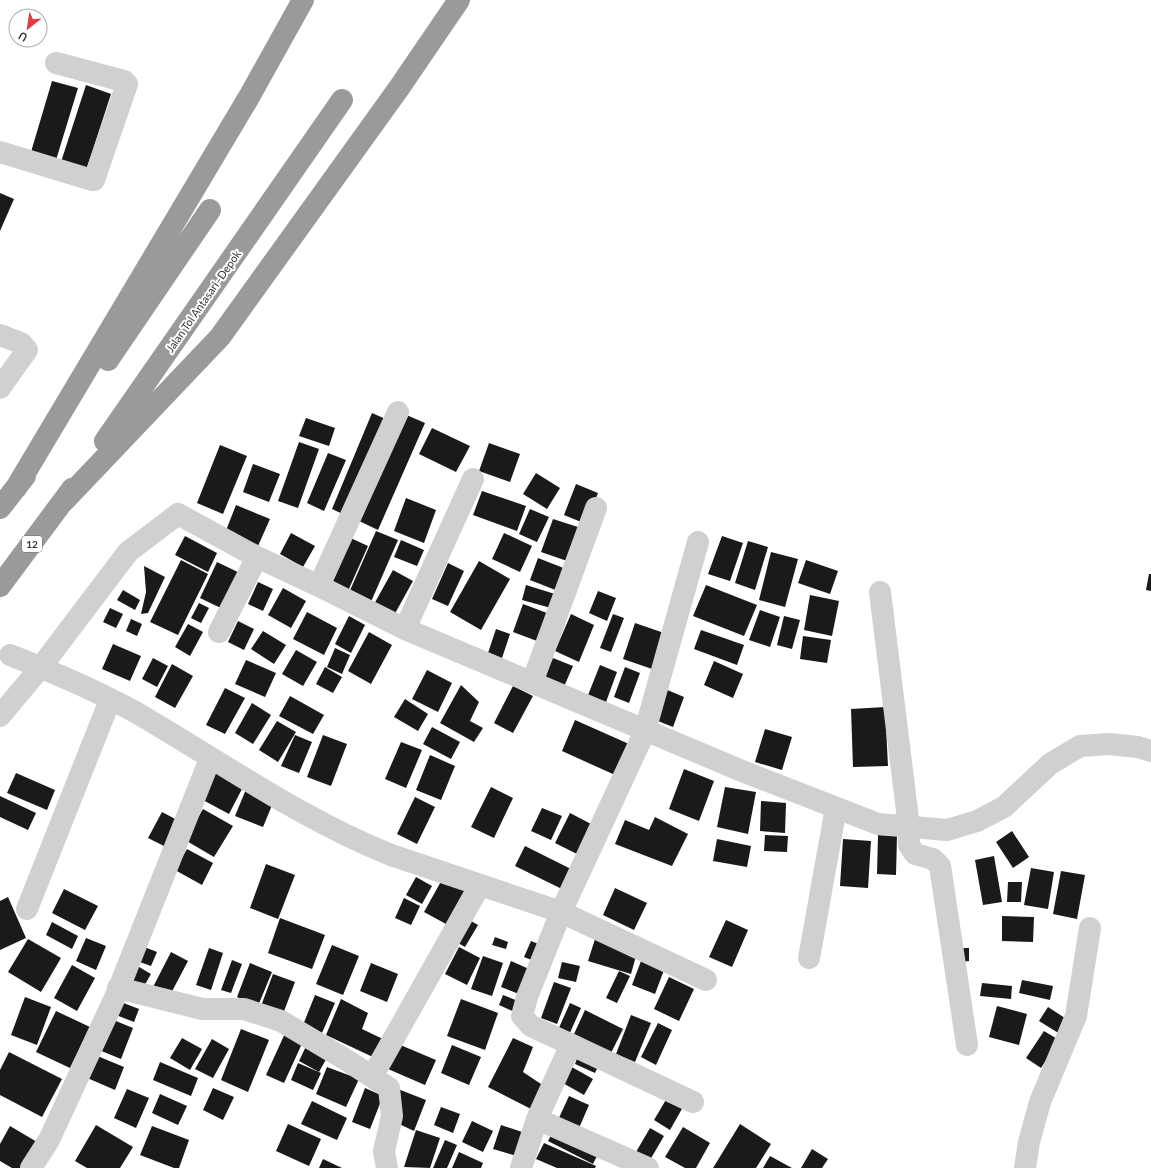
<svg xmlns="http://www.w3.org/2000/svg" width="1151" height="1168" font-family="Lato,sans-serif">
<rect width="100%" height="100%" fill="#fff"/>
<path fill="#1a1a1a" d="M52,81L78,88L56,160L31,152Z
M86,85L111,94L84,177L59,168Z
M0,193L14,199L0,231Z
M372,413L388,420L347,516L332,509Z
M402,413L425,423L378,530L355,519Z
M306,418L335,428L329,446L299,436Z
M432,428L470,446L456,472L419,454Z
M299,442L319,449L298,508L278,501Z
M489,443L520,454L510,482L479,471Z
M220,445L247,456L223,514L197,503Z
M328,453L346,460L324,511L307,503Z
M253,464L280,474L269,502L243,492Z
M536,473L560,488L547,509L523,494Z
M576,484L598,493L586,524L564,515Z
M482,491L526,506L517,531L473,515Z
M406,498L436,510L424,543L394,531Z
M236,505L270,519L258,546L225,533Z
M530,509L549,517L537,542L519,534Z
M553,519L581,528L570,562L541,552Z
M376,531L398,540L370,604L348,595Z
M291,533L315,546L303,567L280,554Z
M504,533L532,546L520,572L492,559Z
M344,535L368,546L348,591L324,580Z
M185,536L217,553L208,572L175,555Z
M722,536L743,543L730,581L708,574Z
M401,540L424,550L417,566L394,557Z
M748,541L768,547L755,590L735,583Z
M771,552L798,559L785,607L759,600Z
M538,558L566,569L558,591L530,580Z
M181,560L208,574L178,635L150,622Z
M806,560L838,571L830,594L798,583Z
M479,561L510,579L481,630L450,612Z
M217,562L244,575L227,611L200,598Z
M448,563L464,571L448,606L432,599Z
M144,566L165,577L148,613L141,614L146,592Z
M393,570L413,581L393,617L373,606Z
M1149,574H1151V591L1146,590Z
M258,582L273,589L263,611L248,604Z
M526,585L555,594L551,608L522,600Z
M706,585L757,605L744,636L693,616Z
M283,588L306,601L291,628L268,615Z
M123,590L140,600L135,610L117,600Z
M598,591L616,598L607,621L589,613Z
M810,595L839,601L832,636L804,630Z
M199,603L209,608L201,623L191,618Z
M523,604L547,613L537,641L513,632Z
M110,608L123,614L116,628L103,622Z
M760,610L780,617L770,647L749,640Z
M307,612L337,628L324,655L293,639Z
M571,614L594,625L579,662L555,651Z
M613,614L624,618L611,652L600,648Z
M349,616L365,625L351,653L335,644Z
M784,616L800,620L792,649L777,645Z
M131,619L142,624L137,636L126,631Z
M238,621L254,629L244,650L228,642Z
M635,623L667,634L655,670L623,659Z
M188,624L203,632L190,656L175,647Z
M496,629L510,634L501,661L487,656Z
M701,630L744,645L737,665L694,649Z
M263,631L286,645L274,664L251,649Z
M369,632L392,645L371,684L348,671Z
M803,636L831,640L827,663L800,659Z
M113,644L141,656L130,681L102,669Z
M335,648L350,655L342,674L327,667Z
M296,650L317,662L303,686L282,674Z
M153,658L168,666L157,687L142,679Z
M553,658L573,666L563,689L543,680Z
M246,660L276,673L265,697L235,684Z
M714,661L743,674L733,698L704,685Z
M172,664L193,676L175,708L155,697Z
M600,665L617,672L606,702L588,695Z
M325,667L342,677L333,693L316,684Z
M625,667L640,673L629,703L614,697Z
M427,670L452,683L438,712L412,699Z
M461,685L479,702L470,721L483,728L474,742L440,723Z
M513,686L533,696L513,733L494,723Z
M225,688L245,698L225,734L206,725Z
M665,689L684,697L673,727L653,719Z
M290,696L324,715L313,734L279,716Z
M405,699L428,714L418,731L394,717Z
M252,703L271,715L253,744L235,733Z
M885,707L888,766L853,767L851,709Z
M575,720L629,744L615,775L562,751Z
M277,721L296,732L278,762L259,750Z
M432,727L460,742L451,759L423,744Z
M765,729L792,737L782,770L755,762Z
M295,735L312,742L299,773L281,766Z
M323,735L347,744L331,786L307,777Z
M401,742L422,750L406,788L385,779Z
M430,755L455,766L441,800L416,790Z
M684,769L714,781L699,821L669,809Z
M215,772L243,787L229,814L201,799Z
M16,773L55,790L47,810L7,793Z
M247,787L275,798L263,827L235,816Z
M491,787L513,798L494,838L471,827Z
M725,787L756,792L748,834L717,827Z
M0,796L36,813L28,830L0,817Z
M415,797L435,807L417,844L397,834Z
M761,801L786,803L785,833L760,831Z
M542,808L562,816L551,840L531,831Z
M203,809L233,826L214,857L185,840Z
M162,812L181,822L168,848L148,838Z
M570,813L593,825L579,855L555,843Z
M655,817L688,834L672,866L615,844L625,820L649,830Z
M1012,831L1029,857L1013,868L996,842Z
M765,835L788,836L787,852L764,851Z
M878,835L897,836L896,875L877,874Z
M717,839L751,846L747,867L713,861Z
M843,839L871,841L868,888L840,886Z
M525,846L573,870L564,890L515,866Z
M187,849L213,863L202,885L175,870Z
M994,856L1002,902L983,905L975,860Z
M266,864L295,875L278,919L250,908Z
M1031,868L1054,872L1048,909L1024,905Z
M1061,871L1085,875L1077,919L1053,914Z
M444,876L466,888L446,924L424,912Z
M416,877L432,886L422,904L406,895Z
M1008,882H1022L1021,902H1007Z
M615,888L647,903L634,930L603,915Z
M64,889L98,906L85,930L52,913Z
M8,897L26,938L0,950V901Z
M404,898L420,906L411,925L395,918Z
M1002,916L1034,917L1033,942L1002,941Z
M464,917L478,925L465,947L451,939Z
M280,918L325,935L312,969L268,953Z
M726,920L748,930L732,967L709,957Z
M52,922L78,936L72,949L46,935Z
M596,936L638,949L631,974L588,961Z
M495,937L508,942L506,949L492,945Z
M86,938L106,946L96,970L76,961Z
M28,939L61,958L41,992L8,972Z
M531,941L546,947L539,963L524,957Z
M332,945L359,956L343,995L316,984Z
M142,946L157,952L151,966L137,961Z
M459,947L480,958L467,985L445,974Z
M209,948L223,953L211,990L196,985Z
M959,948H969V961L960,962Z
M171,952L188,961L168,999L151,991Z
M644,953L667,962L655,994L632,985Z
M483,956L503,963L492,996L471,989Z
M232,960L242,964L231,993L221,990Z
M511,961L529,969L519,994L501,987Z
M562,962L580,966L576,982L558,978Z
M250,963L272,972L258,1006L237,997Z
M371,963L398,974L387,1002L360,991Z
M134,964L151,974L143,988L125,978Z
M72,965L95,978L77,1011L54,998Z
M619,971L630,976L617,1003L606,998Z
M273,974L295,982L283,1014L261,1006Z
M669,977L694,989L679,1021L654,1009Z
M1022,980L1053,986L1050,1000L1019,993Z
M554,982L571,988L557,1024L541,1018Z
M982,983L1012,986L1011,999L980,996Z
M315,995L335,1003L322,1033L303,1025Z
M503,995L523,1003L519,1014L499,1005Z
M25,997L51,1007L37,1045L11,1035Z
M341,999L368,1013L362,1029L385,1040L375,1058L326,1035Z
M461,999L498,1013L485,1050L447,1036Z
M121,1002L139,1009L134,1022L116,1015Z
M570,1003L581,1008L569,1035L558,1030Z
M997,1006L1027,1014L1019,1045L989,1037Z
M1048,1007L1068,1020L1060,1034L1039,1021Z
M585,1010L623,1029L611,1053L574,1034Z
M56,1011L90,1027L70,1068L36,1052Z
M631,1015L651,1023L635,1062L616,1054Z
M111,1019L133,1028L121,1059L99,1050Z
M658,1023L672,1030L656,1065L641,1057Z
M241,1029L269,1040L248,1092L221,1080Z
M287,1029L305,1037L284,1083L266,1075Z
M1044,1031L1059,1040L1041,1068L1026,1058Z
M182,1038L202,1049L190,1070L170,1058Z
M513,1038L533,1047L523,1072L544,1086L533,1110L488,1087Z
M212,1039L229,1049L213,1078L195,1069Z
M308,1042L330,1052L319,1072L299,1061Z
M398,1044L436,1060L425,1085L388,1069Z
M452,1045L481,1057L469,1085L441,1073Z
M580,1051L601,1060L595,1073L575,1064Z
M9,1052L62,1079L42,1117L0,1095V1070Z
M95,1055L124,1067L115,1090L85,1077Z
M160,1062L198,1078L191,1096L153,1080Z
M298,1063L321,1073L313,1090L291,1080Z
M570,1066L593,1079L584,1095L561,1082Z
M327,1067L359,1079L346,1107L316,1094Z
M213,1088L234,1097L223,1120L203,1110Z
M365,1088L383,1096L370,1129L352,1122Z
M127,1089L149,1098L136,1128L114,1118Z
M398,1089L426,1100L414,1131L397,1123Z
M160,1094L187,1106L178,1125L152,1113Z
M569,1096L589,1105L579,1128L558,1120Z
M667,1098L683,1107L670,1130L654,1120Z
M312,1101L347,1118L337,1140L301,1124Z
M441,1107L460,1114L453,1133L434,1125Z
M472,1121L493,1131L483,1152L462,1142Z
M288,1124L321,1139L309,1166L276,1151Z
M740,1124L771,1144L756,1168H713Z
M96,1125L133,1147L120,1168H87L75,1161Z
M501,1125L525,1133L517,1156L493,1149Z
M10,1126L37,1142L22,1168H12L0,1161V1144Z
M152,1126L189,1140L179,1168H174L140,1155Z
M555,1127L600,1150L593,1164L548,1141Z
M683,1127L710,1143L696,1168H685L665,1157Z
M650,1128L664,1136L650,1160L636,1152Z
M416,1130L440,1138L430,1168L404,1167Z
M445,1140L457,1145L447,1168H433Z
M544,1143L596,1166L595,1168H557L536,1159Z
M812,1149L828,1159L822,1168H801Z
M459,1152L483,1163L481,1168H452Z
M770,1156L792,1168H763Z
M323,1159L342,1168H319Z"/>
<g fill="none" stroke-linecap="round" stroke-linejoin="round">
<path stroke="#d0d0d0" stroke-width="22" d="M0,152L92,180H94L127,84L124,81L56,63
M0,335L21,343L27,350L0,388
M319,586L398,412
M880,592L909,827V845L915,854L933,859L940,866L967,1045
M405,629L473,479
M219,632L257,557
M10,655C53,672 97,691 137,713C221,762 301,819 391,855L561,912L706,980
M532,683L596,508
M0,716L41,667L128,552L178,514L257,557L319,586L405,629L742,771L878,824L947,830L977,821L1004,807L1050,764L1080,746L1109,744L1138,747L1151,751
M27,909L110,700
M809,958L836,808
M118,988L202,1009H244L281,1021L348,1061L389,1088L392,1116L384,1151L387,1168
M574,1046L531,1026L522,1016L527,997L561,912L645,731L698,542
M372,1077L480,885
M537,1119L648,1168
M31,1168L49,1140L117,993L210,759
M521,1168L537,1119L568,1051L574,1046L693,1102
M1025,1168L1029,1142L1040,1102L1076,1016L1090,928"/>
<path stroke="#9a9a9a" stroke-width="22" d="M108,360L210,210
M105,441L342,100
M16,488L249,97L303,0
M64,501L220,337L399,88L459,0
M0,508L25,476
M0,586L72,489"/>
</g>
<g text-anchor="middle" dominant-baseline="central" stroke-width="4" stroke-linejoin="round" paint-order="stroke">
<rect fill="#fff" stroke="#707070" stroke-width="1" x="22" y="536" width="20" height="16" rx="3"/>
<g font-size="10" font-weight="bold" fill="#333">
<text x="32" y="544">12</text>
</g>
<g font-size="11" fill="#333" stroke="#fff">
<text transform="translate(203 301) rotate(-55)">Jalan Tol Antasari–Depok</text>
</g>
</g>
<g transform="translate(28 28) rotate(210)"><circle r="19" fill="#ffffff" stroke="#adadad"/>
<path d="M0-3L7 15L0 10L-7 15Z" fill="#e63946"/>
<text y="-6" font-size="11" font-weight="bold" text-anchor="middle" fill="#333333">U</text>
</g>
</svg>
